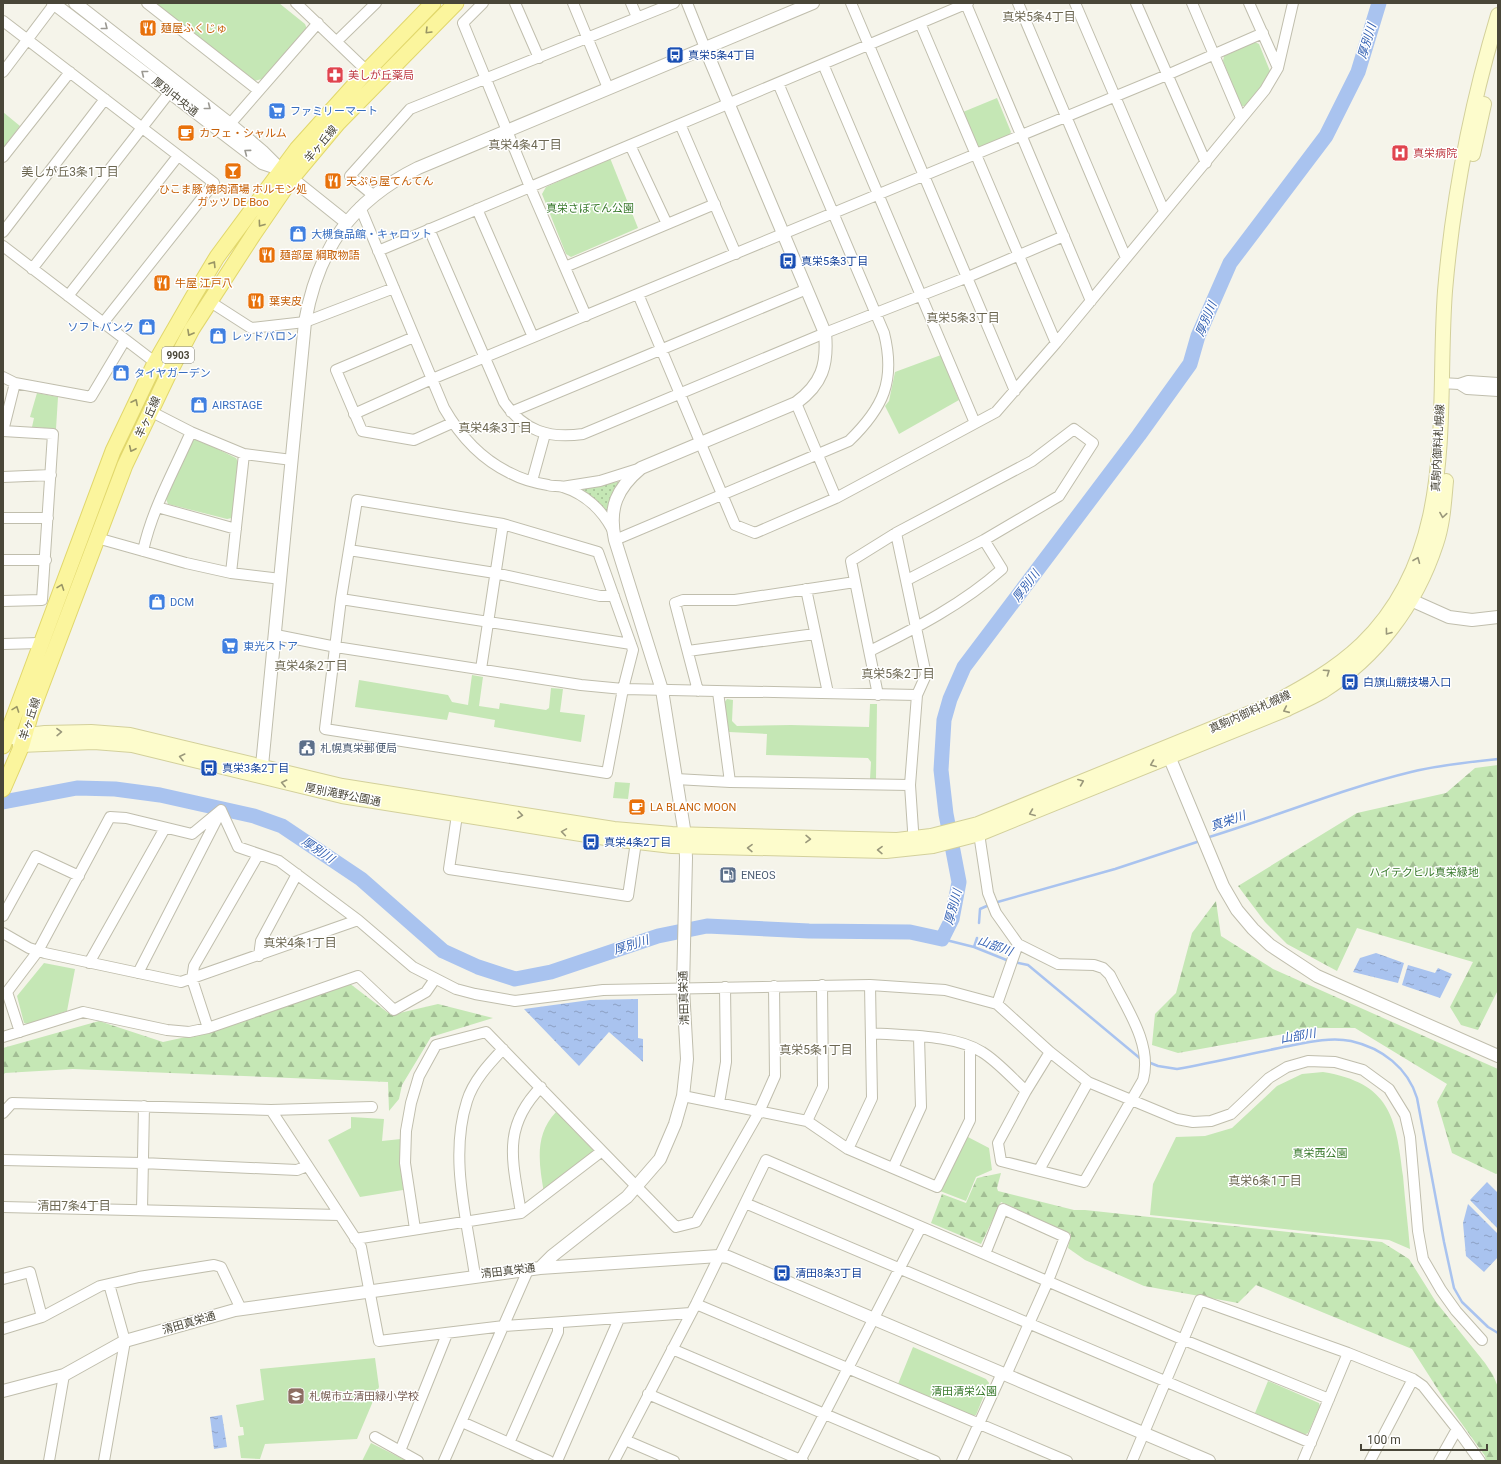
<svg xmlns="http://www.w3.org/2000/svg" width="1501" height="1464" font-family="Roboto,'Noto Sans JP',sans-serif">
<defs>
<pattern id="grass-dots" width="8" height="8" patternUnits="userSpaceOnUse"><rect width="8" height="8" fill="#c5e7b5"/><path d="M2 2h.1M6 6h.1" fill="none" stroke="#a2bd94" stroke-width="1.8" stroke-linecap="round"/></pattern>
<pattern id="forest-firs" width="22" height="20" patternUnits="userSpaceOnUse"><rect width="22" height="20" fill="#c5e7b5"/><path d="M5 1l3.5 6h-7zM16 11l3.5 6h-7z" fill="#a2bd94"/></pattern>
<pattern id="water-ripples" width="26" height="14" patternUnits="userSpaceOnUse"><rect width="26" height="14" fill="#a9c3ef"/><path d="M2 4q2-2 4 0t4 0M15 11q2-2 4 0t4 0" fill="none" stroke="#8ca0c3"/></pattern>
</defs>
<rect width="100%" height="100%" fill="#f5f4ea"/>
<path fill="url(#grass-dots)" d="M617,482L619,483L607,511L604,510L581,491L583,489Z"/>
<path fill="url(#forest-firs)" d="M1498,765V990L1478,1030L1461,1025L1450,1007L1473,962L1357,928L1337,971L1287,944L1265,922L1238,886L1357,813L1446,793L1475,768Z
M1216,901L1221,936L1273,969L1498,1069V1173L1496,1174L1452,1153L1437,1102L1447,1084L1355,1028H1317L1178,1053L1152,1045L1155,1014L1176,993L1192,933Z
M349,983L391,1015L438,1004L493,1018L431,1037L402,1085L399,1099L389,1111L388,1082L73,1069L5,1073L3,1075V1048L99,1021L163,1042L213,1031Z
M1001,1173L997,1188L998,1191L1074,1210H1085L1382,1242L1409,1259L1436,1302L1485,1363L1493,1375L1498,1387V1461H1486L1485,1456L1442,1396L1412,1349L1256,1285L1238,1303L1144,1286L1085,1260L1068,1248L1071,1234L1001,1202L981,1244L931,1223L942,1194L966,1203L977,1178Z"/>
<path fill="#c5e7b5" d="M153,3H279L305,24L307,29L262,79L254,81Z
M1255,42L1259,44L1270,71L1262,88L1248,106H1241L1223,61L1224,56Z
M997,98L1011,132L1009,135L979,147L975,145L963,112Z
M3,112L20,126L3,148Z
M610,158L638,228L571,257L566,254L542,194L546,187Z
M941,355L959,400L899,434L885,406L889,401L895,372Z
M37,393L58,397L56,429L32,427L34,418L30,417Z
M197,439L236,458L238,462L232,518L227,519L168,504L166,499L193,440Z
M472,675L483,677L479,706L499,709L500,703L546,710L549,708L551,688L563,689L560,712L585,715L581,742L494,727L495,720L449,712L447,720L355,707L359,680L448,695L452,702L468,705Z
M727,699L733,700L732,721L737,726L791,725L869,727L870,704H877L876,779H870L871,762L868,758L766,755L767,734L729,732L724,703Z
M615,782L630,783L628,799L613,798Z
M44,963L75,969L67,1011L28,1024L24,1023L17,996Z
M1323,1072C1390,1083 1396,1117 1403,1176C1405,1201 1408,1225 1410,1249L1389,1240L1150,1215L1153,1184L1176,1137L1205,1136L1232,1128L1277,1086L1302,1074Z
M556,1112L594,1151L544,1193C539,1164 534,1135 556,1112Z
M351,1117L384,1119L382,1141L401,1139L403,1190L360,1197L328,1140L351,1128Z
M966,1136L989,1148L992,1170L976,1177L966,1201L940,1191Z
M913,1347L986,1379L989,1383L976,1415L972,1416L898,1384Z
M375,1358L379,1387L357,1439L265,1444L260,1459L241,1458L238,1436L244,1435L243,1427H240L236,1405L264,1400L260,1369Z
M1268,1381L1319,1403L1320,1406L1308,1433L1304,1435L1255,1413Z
M371,1443L407,1461H362Z"/>
<path fill="url(#water-ripples)" d="M1376,953L1404,963L1398,983L1353,972L1360,958Z
M1408,965L1435,973L1438,968L1452,974L1440,998L1402,985Z
M638,999V1038L643,1039V1062L609,1032L579,1066L524,1009L590,1000Z
M1487,1182L1498,1193V1229L1470,1200Z
M1468,1204L1498,1234V1257L1484,1272L1466,1256L1463,1223Z
M222,1415L227,1447L214,1449L210,1417Z"/>
<g fill="none" stroke-linecap="round" stroke-linejoin="round">
<path stroke="#a9c3ef" stroke-width="2.5" d="M1206,838C1275,817 1341,789 1411,772C1439,765 1469,762 1498,759
M994,903L1115,869L1200,841
M979,923L980,909L989,905
M942,939L974,947L1009,961
M974,947L977,938
M1013,962L1028,965L1142,1060
M1148,1062L1158,1066L1177,1069C1211,1063 1245,1055 1279,1048C1301,1044 1328,1036 1351,1041C1382,1048 1408,1068 1417,1098L1444,1242L1454,1288L1462,1302L1488,1327L1498,1333"/>
<path stroke="#a9c3ef" stroke-width="15" d="M3,802L77,788L115,789L160,795L254,816L282,826L361,879L443,951L478,967L515,979L551,972L658,936L707,926L809,931L910,932L942,939L952,919L959,882L946,814L941,770L944,720L950,699L964,667L1139,435L1190,364L1198,336L1230,263L1326,136L1358,72L1379,3"/>
<g stroke="#c0bead" stroke-width="12">
<path id="minor" d="M147,3L258,90
M296,3L367,71
M483,3L463,23L530,187L586,316
M515,3L539,58
M573,3L608,88
M631,3L637,17
M687,3L705,48
M851,3L1015,391
M1018,3L1126,258
M1075,3L1164,211
M1136,3L1206,163
M1192,3L1241,118
M1249,3L1278,68
M966,4L1091,301
M3,21L214,183L103,323
M920,23L1056,343
M337,41L376,3
M823,64L975,423
M3,72L55,3
M230,124L318,23
M680,124L736,254
M630,145L667,224
M3,157L70,72
M373,195L350,176L410,109L674,3
M360,207L444,408C460,436 481,459 510,473C521,479 535,483 548,485C552,487 558,485 563,487C585,494 602,510 612,529
M477,209L533,337
M429,229L504,402C524,431 549,439 583,434L825,333L968,277L1064,236
M3,232L105,99
M3,246L169,373
M378,251L968,3
M565,267L715,204
M32,269L169,93
M638,294L735,525L755,533L836,498L996,412L1056,343L1265,90L1278,68L1293,3
M68,296L178,156
M209,301L251,328L305,322L394,288
M414,337L336,370L362,431L414,440L452,423
M3,377L15,383L91,397L125,340
M1441,383L1459,384L1468,381L1498,383
M1459,384L1467,389L1498,391
M796,403L836,498
M150,411L191,432L244,454L292,460
M511,412L807,289
M354,414L432,379L1167,75L1263,33
M3,477L51,475
M532,481L545,434
M562,487L600,481L638,469
M357,500L503,524L598,552L633,650L623,689L607,773L325,729L341,599Z
M157,507L236,529
M3,518H48
M896,533L926,675L917,695
M97,538L186,563L231,573L281,579
M615,540L849,441C883,408 896,381 884,333L778,83
M349,550L495,573L600,596H614
M143,551C152,509 174,471 191,432
M3,560H46
M231,573L244,454
M806,589L828,693
M341,599L631,644
M3,601L42,600L53,434L3,431L15,383
M276,635L336,647L581,685L623,689L917,695L910,785L914,845
M3,644L40,643
M688,651L815,634
M870,651C916,628 963,604 1002,569L984,540
M481,669L503,524
M698,691L675,603L683,600H735L855,582
M718,692L730,782
M878,695L851,561L896,533L1032,461L1074,429L1093,443L1059,496L984,540L907,580
M676,779L730,782L910,785
M457,815L449,869L628,896L636,842
M978,827L988,893L996,913L1018,944L1058,964L1094,965L1103,968L1110,975C1125,1006 1153,1044 1143,1080L1084,1182L1001,1161L998,1143L1026,1091L1050,1052
M3,916L36,856L79,876
M3,933L29,948L45,953L181,982L358,920
M259,956L261,941L297,874
M89,963L165,828
M138,973L220,813
M997,1004L1018,944
M208,1028L192,979L194,966L258,855
M20,1032L7,992L38,951L110,817L126,818L192,834L221,810L238,847L279,861L358,920L413,967L456,989L475,994L515,1001L603,990L870,985L945,990L997,1004L1050,1052L1088,1082L1177,1119L1193,1122L1211,1121L1231,1114L1269,1078L1287,1067L1308,1061L1335,1062L1363,1070L1389,1089L1405,1115L1410,1137L1418,1231L1423,1259L1441,1290L1456,1311L1482,1340
M871,1033C904,1036 954,1034 982,1052C997,1061 1013,1079 1026,1091
M3,1037L83,1012L167,1030L189,1032L208,1028L358,976L394,1010L426,992L435,979
M683,1096L807,1121L848,1149L937,1187L970,1120V1047
M719,1103L726,1062L725,987
M271,1110L372,1107
M3,1113L12,1103L271,1110L361,1247L379,1341L504,1326L691,1313
M807,1121L823,1087L822,985
M848,1149L872,1098L870,985
M3,1160L142,1163L297,1170L307,1166
M893,1168L921,1107L919,1037
M1039,1170L1088,1082
M745,1203L1311,1443
M3,1207L339,1215
M142,1210L144,1106
M521,1213C513,1162 501,1128 541,1087
M415,1229L405,1163L406,1131L411,1103L419,1076L436,1045L486,1032L676,1227L696,1222L759,1112L775,1076L774,986
M355,1239L521,1213L602,1151
M985,1254L1003,1209L1065,1237L1048,1281L1006,1375
M475,1276C467,1219 449,1157 467,1101C473,1081 489,1064 503,1049
M3,1279L30,1272L42,1317
M696,1304L1067,1461
M3,1329L42,1317L100,1286L139,1277L214,1265L221,1267L241,1309
M672,1349L935,1461
M648,1394L803,1461
M462,1422L549,1461
M375,1437L418,1461
M625,1440L674,1461
M509,1443L558,1332V1323
M400,1451L447,1334
M49,1461L64,1375
M104,1461L125,1341L109,1284
M444,1461L528,1270
M557,1461L619,1319
M614,1461L696,1304L766,1160L1184,1340L1329,1399
M800,1461L921,1227
M962,1461L1002,1373
M1132,1461L1200,1300L1348,1353L1413,1379L1423,1386L1457,1429L1480,1461
M1303,1461L1348,1353
M1370,1461L1413,1379
M1439,1461L1457,1429"/>
</g>
<g stroke="#c0bead" stroke-width="14">
<path id="tertiary" d="M53,3L262,163L280,169
M75,3L230,124L262,151L281,170L346,222
M1402,596L1449,617L1472,620L1498,617
M1166,749L1223,886L1237,910L1253,929L1270,945L1317,976L1498,1056
M261,776L305,322C318,249 351,201 418,168L813,3
M540,1268L719,1256L728,1257L1209,1461
M3,1391L64,1375L125,1341L235,1310L540,1268L552,1256L627,1197L660,1159L675,1124L683,1096L687,1059L683,988L686,858L685,835L662,690L615,540C608,508 617,488 641,468L796,403C822,384 828,365 825,333L705,48"/>
</g>
<g stroke="#d3d09b" stroke-width="16">
<path id="secondary" d="M1473,154L1484,104
M3,738L45,733L91,732L130,735L342,786L614,829L672,834L897,840L931,836L978,824L1270,705C1302,688 1335,670 1362,644C1459,550 1436,412 1445,291C1453,197 1471,105 1498,15
M20,745L94,742L132,745L342,796L612,839L672,846L886,851L933,846L979,834L1287,709C1299,703 1311,698 1323,691C1377,657 1416,605 1436,544C1443,524 1444,502 1446,481"/>
</g>
<g stroke="#e1d76c" stroke-width="17">
<path id="primary" d="M3,746L113,451L155,363L193,297L217,257L297,149L367,71L433,3
M3,789L22,745L31,713L125,465L169,373L192,329L253,235L292,178L338,123L456,3"/>
</g>
<use href="#minor" stroke="#fff" stroke-width="10"/>
<use href="#tertiary" stroke="#fff" stroke-width="12"/>
<use href="#secondary" stroke="#fdfccc" stroke-width="14"/>
<use href="#primary" stroke="#fbf59d" stroke-width="15"/>
</g>
<defs><path id="oneway-chevron" d="M-2-3.5L2.5 0L-2 3.5" fill="none" stroke-width="1.6" stroke-linecap="round" stroke-linejoin="round"/></defs>
<g stroke="#9b9992">
<use href="#oneway-chevron" transform="translate(105 27) rotate(38)"/>
<use href="#oneway-chevron" transform="translate(144 73) rotate(-142)"/>
<use href="#oneway-chevron" transform="translate(208 107) rotate(38)"/>
<use href="#oneway-chevron" transform="translate(247 152) rotate(-143)"/>
</g>
<g stroke="#999565">
<use href="#oneway-chevron" transform="translate(428 31) rotate(135)"/>
<use href="#oneway-chevron" transform="translate(261 224) rotate(126)"/>
<use href="#oneway-chevron" transform="translate(213 264) rotate(-58)"/>
<use href="#oneway-chevron" transform="translate(190 333) rotate(119)"/>
<use href="#oneway-chevron" transform="translate(135 402) rotate(-63)"/>
<use href="#oneway-chevron" transform="translate(132 449) rotate(115)"/>
<use href="#oneway-chevron" transform="translate(61 587) rotate(-70)"/>
<use href="#oneway-chevron" transform="translate(16 709) rotate(-70)"/>
</g>
<g stroke="#9a987b">
<use href="#oneway-chevron" transform="translate(1443 515) rotate(99)"/>
<use href="#oneway-chevron" transform="translate(1417 560) rotate(-68)"/>
<use href="#oneway-chevron" transform="translate(1388 632) rotate(127)"/>
<use href="#oneway-chevron" transform="translate(1327 672) rotate(-34)"/>
<use href="#oneway-chevron" transform="translate(1286 710) rotate(156)"/>
<use href="#oneway-chevron" transform="translate(59 732) rotate(-1)"/>
<use href="#oneway-chevron" transform="translate(182 757) rotate(-166)"/>
<use href="#oneway-chevron" transform="translate(1153 764) rotate(158)"/>
<use href="#oneway-chevron" transform="translate(1081 782) rotate(-22)"/>
<use href="#oneway-chevron" transform="translate(284 783) rotate(-167)"/>
<use href="#oneway-chevron" transform="translate(1032 813) rotate(158)"/>
<use href="#oneway-chevron" transform="translate(520 815) rotate(8)"/>
<use href="#oneway-chevron" transform="translate(564 832) rotate(-171)"/>
<use href="#oneway-chevron" transform="translate(808 839) rotate(1)"/>
<use href="#oneway-chevron" transform="translate(750 848) rotate(-179)"/>
<use href="#oneway-chevron" transform="translate(880 850) rotate(-179)"/>
</g>
<defs>
<g id="restaurant-square" transform="scale(0.9)"><rect x="-9" y="-9" width="18" height="18" rx="4" fill="#e8710a" stroke="#fff"/><path d="M-5-6h1v4h1v-4h1v4h1v-4h1v5L-1.5 .5V6h-2V.5L-5-1ZM5-6V6H3V1.5H1.5Q1.5-4 5-6Z" fill="#fff"/></g>
<g id="bus-square" transform="scale(0.9)"><rect x="-9" y="-9" width="18" height="18" rx="4" fill="#1a4fb4" stroke="#fff"/><path d="M-5-6H5V4H4V6H2V4H-2V6H-4V4H-5ZM-3.5-4V0h7V-4ZM-3.5 1.2v1.5H-2V1.2ZM2 1.2v1.5H3.5V1.2Z" fill="#fff"/></g>
<g id="pharmacy-square" transform="scale(0.9)"><rect x="-9" y="-9" width="18" height="18" rx="4" fill="#e0444e" stroke="#fff"/><path d="M-2-6h4v4h4v4h-4v4h-4v-4h-4v-4h4Z" fill="#fff"/></g>
<g id="supermarket-square" transform="scale(0.9)"><rect x="-9" y="-9" width="18" height="18" rx="4" fill="#3f7fe0" stroke="#fff"/><path d="M-6-5.5h2.5l.6 2H6L4.5 2H-2.5L-4.4-4H-6ZM-1.5 3.2a1.3 1.3 0 1 0 .1 0ZM3 3.2a1.3 1.3 0 1 0 .1 0Z" fill="#fff"/></g>
<g id="cafe-square" transform="scale(0.9)"><rect x="-9" y="-9" width="18" height="18" rx="4" fill="#e8710a" stroke="#fff"/><path d="M-5.5-4.5H6V0H3Q3 3.5 0 3.5H-2.5Q-5.5 3.5-5.5 0ZM3-3.2v2h1.7v-2ZM-6 4.5H4V6H-6Z" fill="#fff"/></g>
<g id="hospital-square" transform="scale(0.9)"><rect x="-9" y="-9" width="18" height="18" rx="4" fill="#e0444e" stroke="#fff"/><path d="M-5-5h3v3.5h4V-5h3V5h-3V1.5h-4V5h-3Z" fill="#fff"/></g>
<g id="bar-square" transform="scale(0.9)"><rect x="-9" y="-9" width="18" height="18" rx="4" fill="#e8710a" stroke="#fff"/><path d="M-6-5H6L.8 .8V4.5H3.5V6h-7V4.5H-.8V.8Z" fill="#fff"/></g>
<g id="shop-square" transform="scale(0.9)"><rect x="-9" y="-9" width="18" height="18" rx="4" fill="#3f7fe0" stroke="#fff"/><path d="M-5-2.5h2.3a2.7 3.5 0 0 1 5.4 0H5L5.5 6h-11ZM-1.5-2.5h3a1.5 2.3 0 0 0-3 0Z" fill="#fff"/></g>
<g id="civic-square" transform="scale(0.9)"><rect x="-9" y="-9" width="18" height="18" rx="4" fill="#5c6f8a" stroke="#fff"/><path d="M-.6-6.5H3V-4.5H.6V-3L4-1V1h2V6H-6V1h2V-1L-.6-3ZM-1.2 2.5V6h2.4V2.5Z" fill="#fff"/></g>
<g id="fuel-square" transform="scale(0.9)"><rect x="-9" y="-9" width="18" height="18" rx="4" fill="#5c6f8a" stroke="#fff"/><path d="M-5.5-6h7V0h2V4h1.3V-2.5L3-4.5l.8-.8L6-3V5H2.5V1h-1V6h-7ZM-4.2-4.7v3.2H.2V-4.7Z" fill="#fff"/></g>
<g id="school-square" transform="scale(0.9)"><rect x="-9" y="-9" width="18" height="18" rx="4" fill="#8d6e63" stroke="#fff"/><path d="M0-5L7-2L0 1L-7-2ZM-4 1L0 2.5L4 1V4Q0 6-4 4Z" fill="#fff"/></g>
</defs>
<g fill-rule="evenodd">
<use href="#restaurant-square" x="148" y="28"/>
<use href="#bus-square" x="675" y="55"/>
<use href="#pharmacy-square" x="335" y="75"/>
<use href="#supermarket-square" x="277" y="111"/>
<use href="#cafe-square" x="186" y="133"/>
<use href="#hospital-square" x="1400" y="153"/>
<use href="#bar-square" x="233" y="171"/>
<use href="#restaurant-square" x="333" y="181"/>
<use href="#shop-square" x="298" y="234"/>
<use href="#restaurant-square" x="267" y="255"/>
<use href="#bus-square" x="788" y="261"/>
<use href="#restaurant-square" x="162" y="283"/>
<use href="#restaurant-square" x="256" y="301"/>
<use href="#shop-square" x="147" y="327"/>
<use href="#shop-square" x="218" y="336"/>
<use href="#shop-square" x="121" y="373"/>
<use href="#shop-square" x="199" y="405"/>
<use href="#shop-square" x="157" y="602"/>
<use href="#supermarket-square" x="230" y="646"/>
<use href="#bus-square" x="1350" y="682"/>
<use href="#civic-square" x="307" y="748"/>
<use href="#bus-square" x="209" y="768"/>
<use href="#cafe-square" x="637" y="807"/>
<use href="#bus-square" x="591" y="842"/>
<use href="#fuel-square" x="728" y="875"/>
<use href="#bus-square" x="782" y="1273"/>
<use href="#school-square" x="296" y="1396"/>
</g>
<g text-anchor="middle" dominant-baseline="central" stroke-width="3" stroke-linejoin="round" paint-order="stroke">
<rect fill="#fff" stroke="#807e74" stroke-width="1" x="162" y="347" width="32" height="16" rx="3"/>
<g font-size="10" font-weight="bold" fill="#494638">
<text x="178" y="355">9903</text>
</g>
<g font-size="11" fill="#c56008" stroke="#fff" text-anchor="start">
<text x="161" y="28">麺屋ふくじゅ</text>
<text x="199" y="133">カフェ・シャルム</text>
<text x="346" y="181">天ぷら屋てんてん</text>
<text x="233" y="189" text-anchor="middle">ひこま豚 焼肉酒場 ホルモン処<tspan x="233" dy="13">ガッツ DE Boo</tspan></text>
<text x="280" y="255">麺部屋 綱取物語</text>
<text x="175" y="283">牛屋 江戸八</text>
<text x="269" y="301">葉実皮</text>
<text x="650" y="807">LA BLANC MOON</text>
</g>
<g font-size="11" fill="#164399" stroke="#fff" text-anchor="start">
<text x="688" y="55">真栄5条4丁目</text>
<text x="801" y="261">真栄5条3丁目</text>
<text x="1363" y="682">白旗山競技場入口</text>
<text x="222" y="768">真栄3条2丁目</text>
<text x="604" y="842">真栄4条2丁目</text>
<text x="795" y="1273">清田8条3丁目</text>
</g>
<g font-size="11" fill="#be3a42" stroke="#fff" text-anchor="start">
<text x="348" y="75">美しが丘薬局</text>
<text x="1413" y="153">真栄病院</text>
</g>
<g font-size="11" fill="#494638" stroke="#fff">
<text transform="translate(175 97) rotate(38)">厚別中央通</text>
<text transform="translate(321 144) rotate(-50)">羊ヶ丘線</text>
<text transform="translate(148 417) rotate(-65)">羊ヶ丘線</text>
<text transform="translate(1438 448) rotate(-87)">真駒内御料札幌線</text>
<text transform="translate(1250 712) rotate(-24)">真駒内御料札幌線</text>
<text transform="translate(30 719) rotate(-72)">羊ヶ丘線</text>
<text transform="translate(343 795) rotate(11)">厚別滝野公園通</text>
<text transform="translate(684 998) rotate(-92)">清田真栄通</text>
<text transform="translate(508 1271) rotate(-7)">清田真栄通</text>
<text transform="translate(189 1323) rotate(-16)">清田真栄通</text>
</g>
<g font-size="11" fill="#366cbe" stroke="#fff" text-anchor="start">
<text x="290" y="111">ファミリーマート</text>
<text x="311" y="234">大槻食品館・キャロット</text>
<text x="134" y="327" text-anchor="end">ソフトバンク</text>
<text x="231" y="336">レッドバロン</text>
<text x="134" y="373">タイヤガーデン</text>
<text x="212" y="405">AIRSTAGE</text>
<text x="170" y="602">DCM</text>
<text x="243" y="646">東光ストア</text>
</g>
<g font-size="11" fill="#397a2c" stroke="#fff">
<text x="590" y="208">真栄さぼてん公園</text>
<text x="1424" y="872">ハイテクヒル真栄緑地</text>
<text x="1320" y="1153">真栄西公園</text>
<text x="964" y="1391">清田清栄公園</text>
</g>
<g font-size="11" fill="#4e5e75" stroke="#fff" text-anchor="start">
<text x="320" y="748">札幌真栄郵便局</text>
<text x="741" y="875">ENEOS</text>
</g>
<g font-size="11" fill="#785e54" stroke="#fff" text-anchor="start">
<text x="309" y="1396">札幌市立清田緑小学校</text>
</g>
<g font-size="12" fill="#6b6650" stroke="#fff">
<text x="1039" y="17">真栄5条4丁目</text>
<text x="525" y="145">真栄4条4丁目</text>
<text x="70" y="172">美しが丘3条1丁目</text>
<text x="963" y="318">真栄5条3丁目</text>
<text x="495" y="428">真栄4条3丁目</text>
<text x="311" y="666">真栄4条2丁目</text>
<text x="898" y="674">真栄5条2丁目</text>
<text x="300" y="943">真栄4条1丁目</text>
<text x="816" y="1050">真栄5条1丁目</text>
<text x="1265" y="1181">真栄6条1丁目</text>
<text x="74" y="1206">清田7条4丁目</text>
</g>
<g font-size="12" font-style="italic" fill="#3361b3" stroke="#fff">
<text transform="translate(1367 41) rotate(-73)">厚別川</text>
<text transform="translate(1206 319) rotate(-67)">厚別川</text>
<text transform="translate(1026 586) rotate(-53)">厚別川</text>
<text transform="translate(1228 821) rotate(-19)">真栄川</text>
<text transform="translate(318 850) rotate(34)">厚別川</text>
<text transform="translate(953 907) rotate(-75)">厚別川</text>
<text transform="translate(631 945) rotate(-18)">厚別川</text>
<text transform="translate(995 946) rotate(20)">山部川</text>
<text transform="translate(1298 1036) rotate(-10)">山部川</text>
</g>
</g>
<rect width="1501" height="1464" fill="none" stroke="#494638" stroke-width="8"/>
<path d="M1361 1444v6h126v-6" fill="none" stroke="#494638" stroke-width="2"/>
<text x="1367" y="1444" font-size="12" fill="#494638" stroke="#ffffff" stroke-width="3" paint-order="stroke">100 m</text>
</svg>
